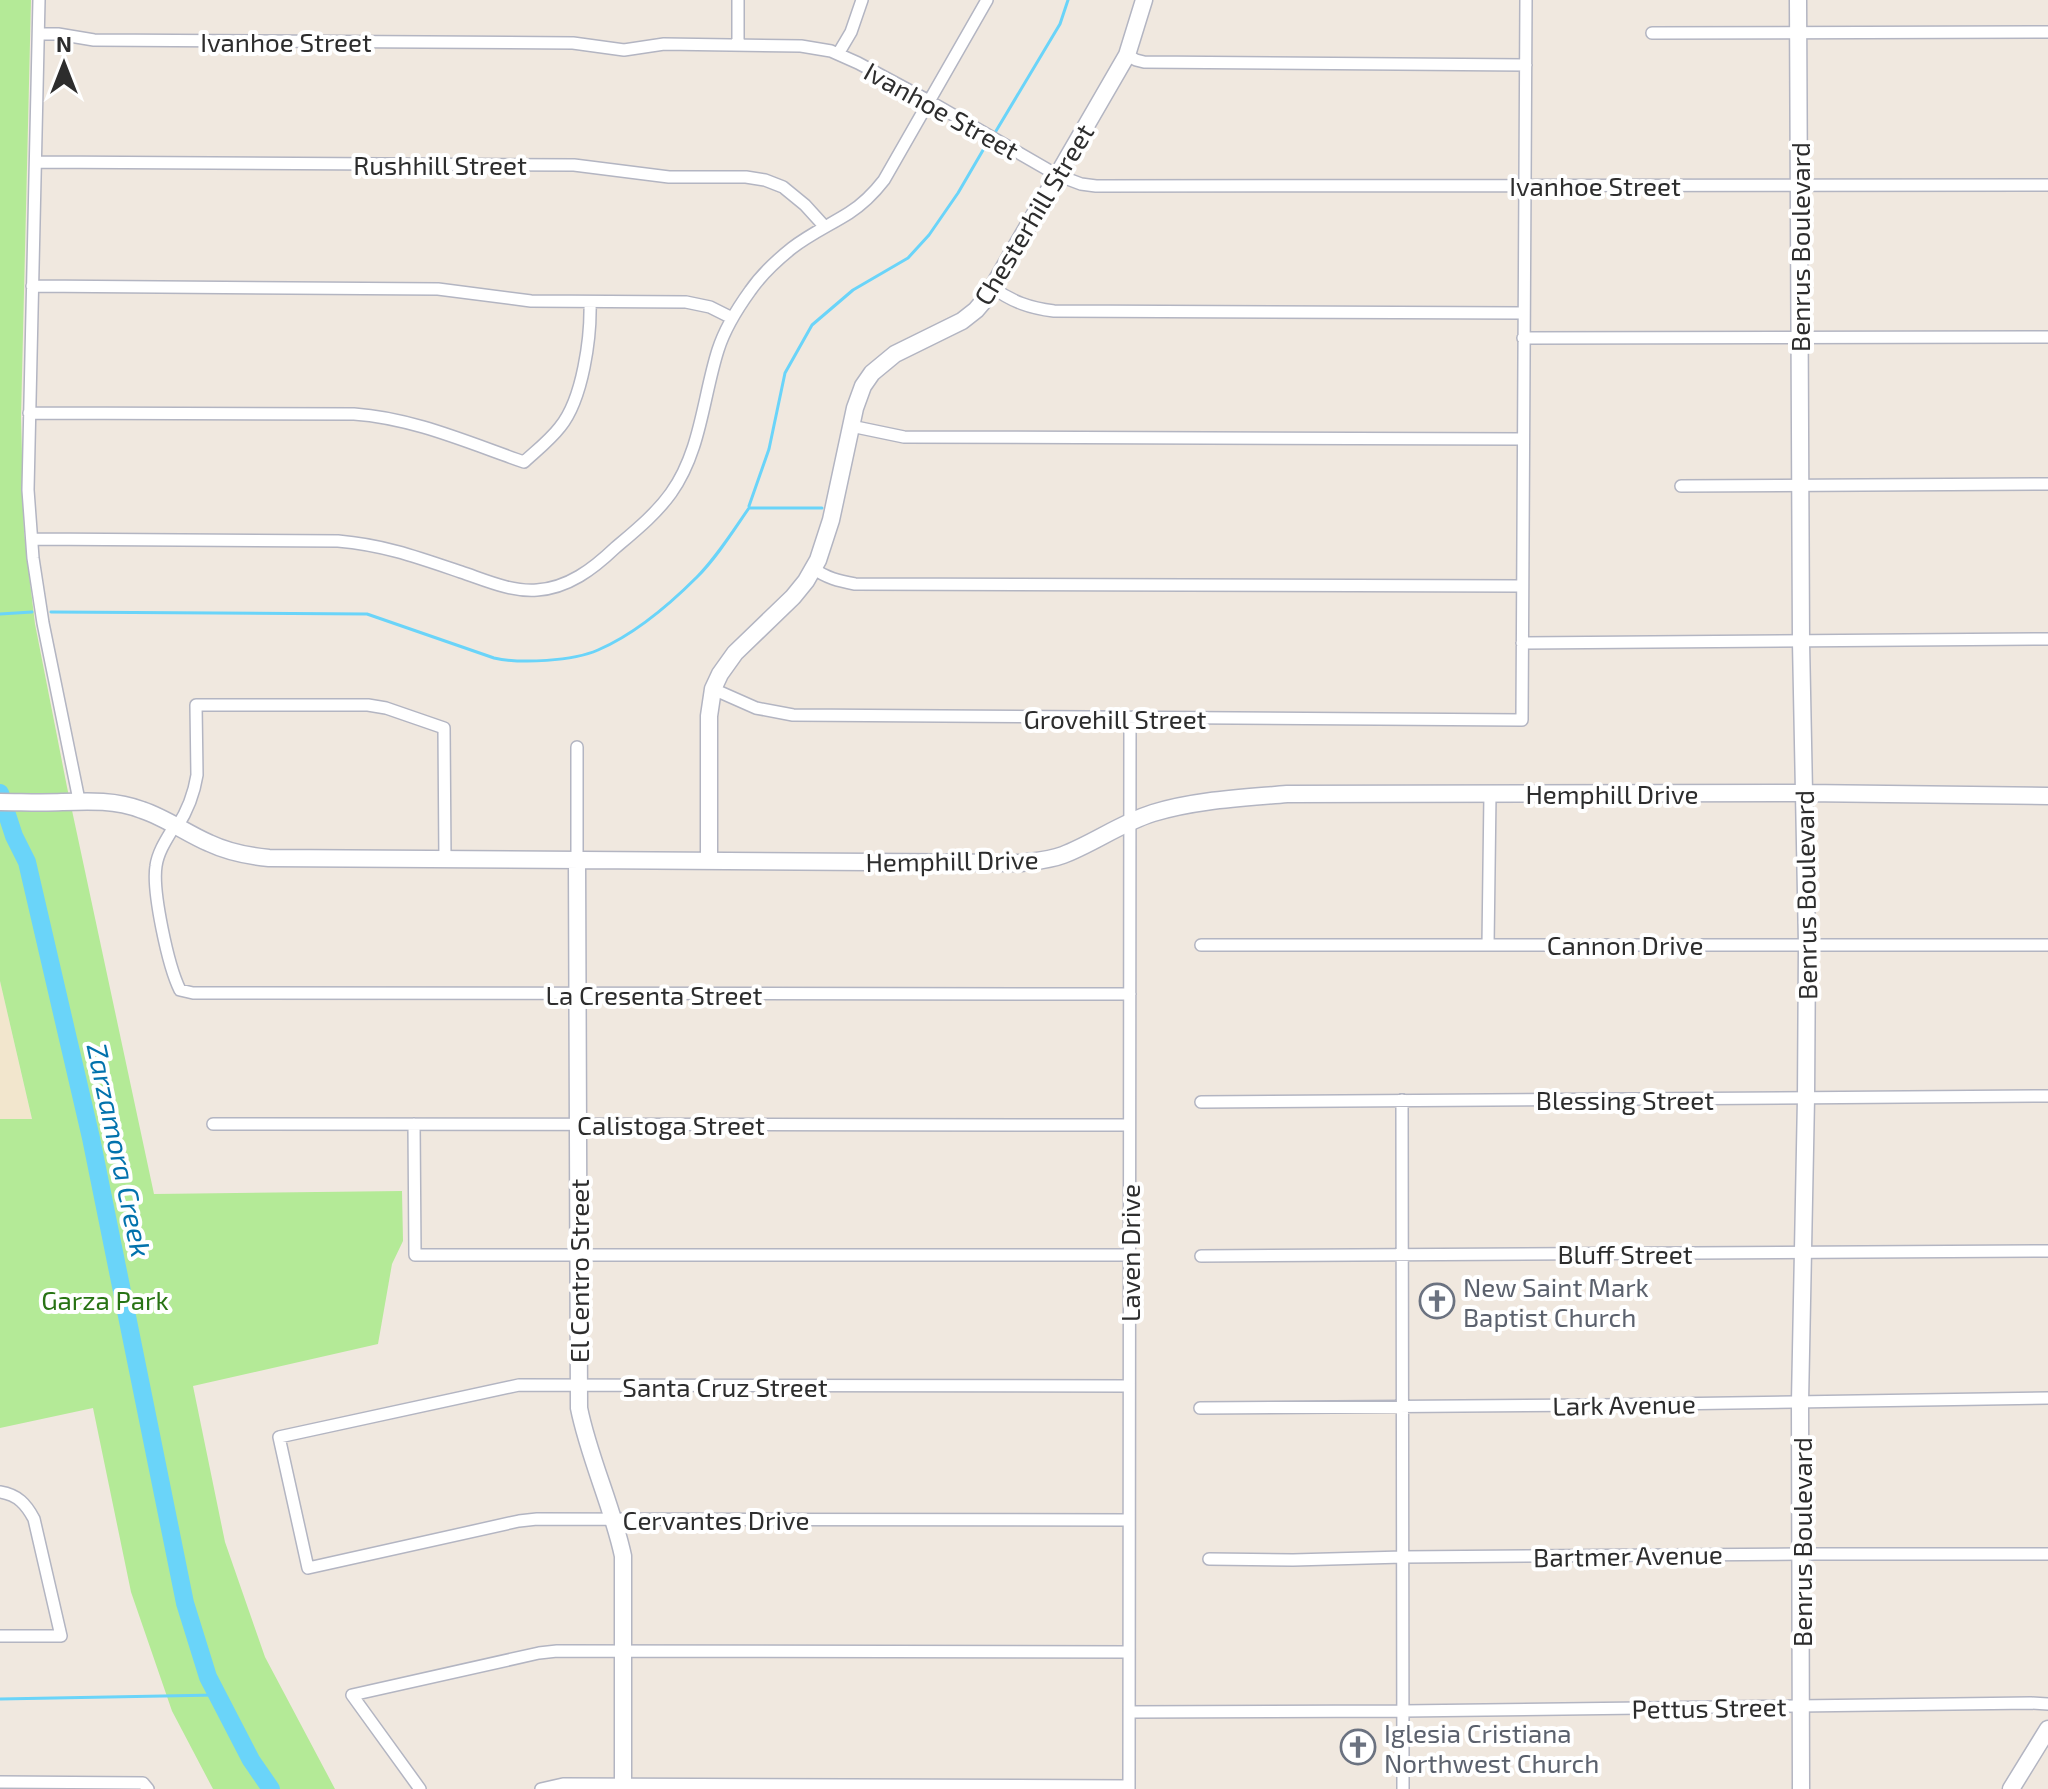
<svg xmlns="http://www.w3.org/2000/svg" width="2048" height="1789" font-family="'Exo 2',sans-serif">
<rect width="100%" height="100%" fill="#f0e8df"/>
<path fill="#f2e6cd" d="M0,981L32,1120L0,1119Z"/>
<path fill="#b4ea97" d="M0,0H31L21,417L24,532L35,624L67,787L154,1194L402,1191L403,1241L392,1264L378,1344L193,1386L225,1542L265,1657L335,1789H213L172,1711L131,1592L93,1408L0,1428V1119H32L0,981Z"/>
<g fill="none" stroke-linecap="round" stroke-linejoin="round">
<path stroke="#6ad4f9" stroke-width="3" d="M996,131L1060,24L1068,0
M749,506L769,449L785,373L812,325L853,290L908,258L929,235L958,193L986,145
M51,612L367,614L494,658C521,664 573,661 598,650C633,635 670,604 697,577C717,557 733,531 749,508H822
M0,614L32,612
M0,1699L217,1695"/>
<path stroke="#6ad4f9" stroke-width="18" d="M0,793L14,836L27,862L91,1138L185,1603L208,1677L251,1760L271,1789"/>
<g stroke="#b3b5c2" stroke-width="14">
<path id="street" d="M39,0L28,490L33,558L43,623L79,800
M1652,33L2048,32
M39,34H58L94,40L573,43L624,50L664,44L801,46L831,51L858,63L929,101L1057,175L1081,184L1096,186L2048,185
M738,45V0
M838,54L851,32L862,0
M1127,55L1136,60L1144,62L1526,65
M36,162L574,165L669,177H746L765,180L783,187L805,205L825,227
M32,286L438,289L531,301L686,302L710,307L732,318
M992,287C1012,302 1030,308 1054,311L1523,313
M1523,338L2048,337
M29,413L354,414C413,418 469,443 524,462C536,451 550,440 560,427C583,399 591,337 590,302
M851,426L904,437L1522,439
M1681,486L2048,484
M32,539L338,541C384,545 417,557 461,572C485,580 511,592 537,590C568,588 593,569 615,548C635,531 656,514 671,493C701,451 703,397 718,350C725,328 737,309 750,291C761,275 777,260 792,248C810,234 830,225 849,213C863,204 874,193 884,180L987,0
M813,568C826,578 839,581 855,584L1522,586
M1522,643L2048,639
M713,689L756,708L793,715L1522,720L1526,0
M577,747V860
M175,825C168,837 158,851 156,866C152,891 168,966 180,990L193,993L1130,994
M177,827C188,810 194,794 197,775L196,705H368L386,708L444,728L445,860
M1201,945H2048
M1488,945L1490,794
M1402,1100L1403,1789
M1201,1102L2048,1096
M213,1124L1129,1125
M414,1124L415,1255H1129
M1201,1256L2048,1251
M1200,1408L1600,1405L2048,1398
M0,1492C18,1495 26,1504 34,1519L61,1636H0
M1129,1520L537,1519L519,1521L308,1568L279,1437L519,1385L1129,1386
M1209,1559L1293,1560L1403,1557L1800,1554H2048
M1129,1712L1403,1711L2031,1703L2048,1704
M0,1782L143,1783L148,1789
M420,1789L352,1695L539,1653L557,1651L1129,1652
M541,1789L563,1784L1129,1786
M1129,1789L1130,718"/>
</g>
<g stroke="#b3b5c2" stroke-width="19">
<path id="secondary" d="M1798,0L1801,642L1807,944L1806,1098L1800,1402L1801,1789
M0,802C21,802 42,803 62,802C90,801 116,800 142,810C166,818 186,833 209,843C228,852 248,856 269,858L1021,863C1036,861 1050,860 1063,855C1094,843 1121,823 1153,813C1195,800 1242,798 1287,794L1804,793L2048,796
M577,860L579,1408C589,1458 612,1505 623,1556V1789
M709,861V716L713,689L720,674L735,653L793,597L806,581L818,560L831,520L855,408L863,386L872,373L895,354L962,321L976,310L987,297L1127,55L1144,0
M2011,1789L2048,1729"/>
</g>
<use href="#street" stroke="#fff" stroke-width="11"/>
<use href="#secondary" stroke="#fff" stroke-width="16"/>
</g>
<defs>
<g id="church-ring" transform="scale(1.8)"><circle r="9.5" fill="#fff" stroke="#6b7280" stroke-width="1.5"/><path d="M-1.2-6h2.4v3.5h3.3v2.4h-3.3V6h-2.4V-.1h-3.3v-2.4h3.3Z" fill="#6b7280"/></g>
</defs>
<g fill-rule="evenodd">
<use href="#church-ring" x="1437" y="1301"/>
<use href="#church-ring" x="1358" y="1747"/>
</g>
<g text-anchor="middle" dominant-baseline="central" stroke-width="8" stroke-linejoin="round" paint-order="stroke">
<g font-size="26" fill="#2d2d2d" stroke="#fff">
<text x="286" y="41">Ivanhoe Street</text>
<text transform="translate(942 110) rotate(29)">Ivanhoe Street</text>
<text x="440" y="164">Rushhill Street</text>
<text x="1595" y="185">Ivanhoe Street</text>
<text transform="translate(1033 214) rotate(-59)">Chesterhill Street</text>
<text transform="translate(1799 247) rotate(-90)">Benrus Boulevard</text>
<text x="1115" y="718">Grovehill Street</text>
<text x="1612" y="793">Hemphill Drive</text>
<text transform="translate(952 860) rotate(-1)">Hemphill Drive</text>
<text transform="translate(1805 895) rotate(-91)">Benrus Boulevard</text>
<text x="1625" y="944">Cannon Drive</text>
<text x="654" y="994">La Cresenta Street</text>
<text x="1625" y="1099">Blessing Street</text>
<text x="671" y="1124">Calistoga Street</text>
<text transform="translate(1129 1253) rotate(-90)">Laven Drive</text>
<text x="1625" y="1253">Bluff Street</text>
<text transform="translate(578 1271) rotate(-90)">El Centro Street</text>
<text x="725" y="1386">Santa Cruz Street</text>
<text transform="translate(1624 1404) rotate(-1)">Lark Avenue</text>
<text x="716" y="1519">Cervantes Drive</text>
<text transform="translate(1801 1542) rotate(-90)">Benrus Boulevard</text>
<text transform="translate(1628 1555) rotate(-1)">Bartmer Avenue</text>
<text transform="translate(1709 1707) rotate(-1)">Pettus Street</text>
</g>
<g font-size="26" fill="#5b616d" stroke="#fff" text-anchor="start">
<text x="1463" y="1286">New Saint Mark<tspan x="1463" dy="30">Baptist Church</tspan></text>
<text x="1384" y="1732">Iglesia Cristiana<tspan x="1384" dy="30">Northwest Church</tspan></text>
</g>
<g font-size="26" fill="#287314" stroke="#fff">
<text x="105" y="1299">Garza Park</text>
</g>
<g font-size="28" font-style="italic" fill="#0272ad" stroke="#fff">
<text transform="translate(120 1150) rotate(78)">Zarzamora Creek</text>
</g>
</g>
<g transform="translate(64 64)" stroke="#ffffff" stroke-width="6" paint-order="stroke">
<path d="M0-6L14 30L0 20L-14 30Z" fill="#2d2d2d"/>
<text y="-12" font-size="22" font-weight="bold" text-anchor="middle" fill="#2d2d2d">N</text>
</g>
</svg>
